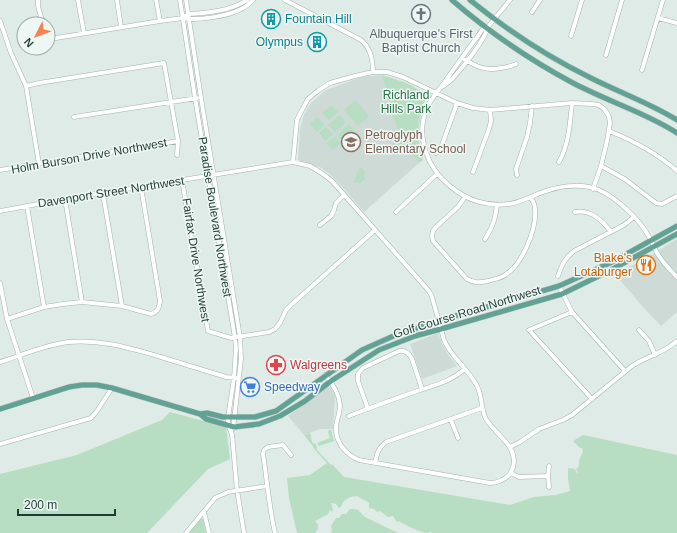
<svg xmlns="http://www.w3.org/2000/svg" width="677" height="533" font-family="Helvetica,sans-serif">
<rect width="100%" height="100%" fill="#dfebe6"/>
<path fill="#cddad5" d="M382,75L393,117L407,149L419,163L364,212L338,182L322,168L298,160L300,129L304,115L311,103L326,90L362,77Z
M677,239V312L661,326L643,307L614,273L638,263Z
M438,333L443,346L449,356L457,366L422,379L410,344Z
M327,387L331,388L335,397L333,429H320L304,435L288,416Z"/>
<path fill="#b7ddc3" d="M382,75L407,83L429,96L422,105L419,124V142L423,160L419,163L406,148C404,149 402,148 399,150C397,151 394,153 391,153L388,149L401,137L393,117Z
M355,100L369,116L358,126L344,110Z
M331,105L338,112L329,120L322,113Z
M340,115L346,122L335,132L328,125Z
M318,117L324,125L317,132L310,124Z
M349,124L355,131L343,141L337,135Z
M326,127L333,134L325,141L319,133Z
M335,137L341,143L333,150L327,143Z
M361,167L365,172L364,176L365,179L360,183L354,182L353,181C358,177 356,172 361,167Z
M170,412L226,427L230,459L208,469L147,533H0V474L77,455L162,420Z
M329,430H331L334,441L319,446L317,443L330,438L328,432Z
M310,433L311,437V438L313,444L315,443L317,447L316,450H317L331,465L332,464L344,477L510,505L534,497L556,495L570,491L568,479V468L575,469L577,473H578L576,469L579,467C579,464 579,461 580,458C582,454 584,453 582,448H580L573,441L583,435L677,455V533H432L431,532H429L428,533C420,533 406,525 398,521L397,522L393,516L388,517L380,511L377,512L374,509L369,508V503L357,496C349,497 343,499 341,507L339,508L336,504L332,503H331L333,510L332,512L330,510L328,514L315,521L318,525V529L315,533H297L289,498L287,478L310,475L327,463L315,450L312,445L304,435Z
M350,509H355L358,510L365,517L398,533H331L332,531L331,526L336,518H339L342,514H346Z
M201,518L203,519L206,533H189Z"/>
<g fill="none" stroke-linecap="round" stroke-linejoin="round">
<g stroke="#a2b3ad" stroke-width="5">
<path id="minor" d="M38,0V6L43,24
M78,0L84,33
M117,0L121,27
M156,0L160,21
M180,0L195,98L235,338L236,349L234,378L228,418V425L232,434L237,490L244,533
M186,0L201,98L240,337L241,359L233,429
M247,0C230,11 208,13 188,14L183,18C198,21 230,16 243,8C247,6 250,3 253,0
M285,0L361,40C371,48 373,60 373,72
M510,0L487,28L482,30L478,36C466,52 455,67 444,83C438,91 431,99 427,108C415,136 427,168 450,186C466,200 487,207 509,204C523,202 535,194 549,190C565,185 584,184 599,190C617,198 639,219 648,235C652,240 653,246 656,251C661,261 669,269 677,277
M532,12L540,0
M658,18L677,23
M0,21L11,53L26,86L39,164
M48,36L50,39L160,21L183,18
M571,36L582,0
M606,55L622,0
M465,60C469,62 473,64 477,66C488,71 504,69 516,64
M642,70L663,0
M26,86L39,83L164,63L178,141L177,155
M442,87C446,84 451,81 454,77C462,68 486,39 487,28
M74,117L197,98
M609,131C634,141 657,153 677,171
M436,153L441,148L457,103
M293,162L297,120L302,110L308,99L319,90L330,83L355,76L373,72H387L403,77L457,103L473,108L490,110L572,103L592,104L599,105L604,109L607,113L609,117L610,123L607,141L601,166L593,189
M559,162C569,144 570,123 572,103
M601,166L614,173L626,180L656,203L662,204L677,196
M0,170L178,141
M473,172L489,129L491,121L490,110
M517,175L516,169L527,137L530,123L532,106
M182,180L208,331L231,338L269,332L275,329L280,323L286,310L291,305L375,230
M103,194L122,306
M465,197L458,207L436,227L433,231L432,236L433,241L467,279C475,283 478,283 488,281C493,279 500,279 505,275C522,265 537,229 535,209C535,205 533,201 531,198
M65,199L82,302
M27,206L44,307
M0,211L65,199L293,162L310,166L323,174L332,181L429,291L432,297L444,340C451,357 467,368 476,384C483,395 480,408 486,419C495,434 519,447 513,467C512,470 511,473 509,475C503,481 497,483 490,483L359,460C345,454 335,442 336,426C337,419 340,413 340,405C339,393 333,384 325,375
M396,212L437,174
M575,212C590,209 603,221 611,232
M320,225L331,216L334,210L336,203L344,195
M485,239C493,226 495,220 497,205
M558,276C562,265 564,259 574,251L624,225L634,217
M0,283L7,319L33,398
M559,286L572,312L625,371
M572,312L529,330L592,399
M7,319L44,307L63,304L82,302L122,306L151,314C158,312 159,308 160,301L141,187
M639,330L649,341L655,355
M0,362C22,355 45,345 68,342C101,339 129,348 161,357C183,364 204,370 226,377L236,378
M368,409L358,381V374L363,368L399,351C405,350 409,353 412,359L422,389
M349,416C372,407 394,399 417,391C435,385 450,382 465,369
M451,420L458,438
M0,444L91,418L97,411L112,388
M510,447L520,442L539,429L563,420L572,415L632,366C647,356 664,353 677,341
M375,463C377,454 378,448 386,442L482,408
M549,466L548,476L549,487
M511,473L519,477L548,476
M204,512L209,533
M186,533L215,498L228,492L267,486
M275,533C269,507 267,480 263,454L264,450L268,447L283,445L291,455"/>
</g>
<g stroke="#c0c8c6" stroke-width="6">
<path id="major" d="M452,0C489,32 530,60 573,83C594,94 617,103 639,113C652,119 665,125 677,133
M470,0C507,30 546,56 589,77C618,92 650,103 677,120
M0,409L69,387L82,385H97L112,388L200,414L207,413L223,417H255L276,411L362,350L398,334L438,321L559,286L612,262L677,226
M200,414L206,419L234,427L259,424L280,416L305,401L331,381L379,350L415,336L441,329L562,294L611,270L677,234"/>
</g>
<use href="#minor" stroke="#fff" stroke-width="4"/>
<use href="#major" stroke="#62a294" stroke-width="5"/>
</g>
<defs>
<g id="church-ring" transform="scale(1)"><circle r="9.5" fill="#eff7f4" stroke="#6b7280" stroke-width="1.5"/><path d="M-1.2-6h2.4v3.5h3.3v2.4h-3.3V6h-2.4V-.1h-3.3v-2.4h3.3Z" fill="#6b7280"/></g>
<g id="building-ring" transform="scale(1)"><circle r="9.5" fill="#eff7f4" stroke="#0f9aa8" stroke-width="1.5"/><path d="M-4-6H4V6H1V3H-1V6H-4ZM-2.5-4.3h1.7v1.8h-1.7ZM.8-4.3h1.7v1.8H.8ZM-2.5-1h1.7V.8h-1.7ZM.8-1h1.7V.8H.8Z" fill="#0f9aa8"/></g>
<g id="school-ring" transform="scale(1)"><circle r="9.5" fill="#eff7f4" stroke="#8d6e63" stroke-width="1.5"/><path d="M0-5L7-2L0 1L-7-2ZM-4 1L0 2.5L4 1V4Q0 6-4 4Z" fill="#8d6e63"/></g>
<g id="restaurant-ring" transform="scale(1)"><circle r="9.5" fill="#eff7f4" stroke="#e8710a" stroke-width="1.5"/><path d="M-5-6h1v4h1v-4h1v4h1v-4h1v5L-1.5 .5V6h-2V.5L-5-1ZM5-6V6H3V1.5H1.5Q1.5-4 5-6Z" fill="#e8710a"/></g>
<g id="pharmacy-ring" transform="scale(1)"><circle r="9.5" fill="#eff7f4" stroke="#e0444e" stroke-width="1.5"/><path d="M-2-6h4v4h4v4h-4v4h-4v-4h-4v-4h4Z" fill="#e0444e"/></g>
<g id="supermarket-ring" transform="scale(1)"><circle r="9.5" fill="#eff7f4" stroke="#3f7fe0" stroke-width="1.5"/><path d="M-6-5.5h2.5l.6 2H6L4.5 2H-2.5L-4.4-4H-6ZM-1.5 3.2a1.3 1.3 0 1 0 .1 0ZM3 3.2a1.3 1.3 0 1 0 .1 0Z" fill="#3f7fe0"/></g>
</defs>
<g fill-rule="evenodd">
<use href="#church-ring" x="421" y="14"/>
<use href="#building-ring" x="271" y="19"/>
<use href="#building-ring" x="317" y="42"/>
<use href="#school-ring" x="351" y="142"/>
<use href="#restaurant-ring" x="646" y="265"/>
<use href="#pharmacy-ring" x="276" y="365"/>
<use href="#supermarket-ring" x="250" y="387"/>
</g>
<g text-anchor="middle" dominant-baseline="central" stroke-width="3" stroke-linejoin="round" paint-order="stroke">
<g font-size="12" fill="#0d838f" stroke="#eff7f4" text-anchor="start">
<text x="285" y="19">Fountain Hill</text>
<text x="303" y="42" text-anchor="end">Olympus</text>
</g>
<g font-size="12" fill="#5b616d" stroke="#eff7f4">
<text x="421" y="34">Albuquerque’s First<tspan x="421" dy="14">Baptist Church</tspan></text>
</g>
<g font-size="12" fill="#297349" stroke="#eff7f4">
<text x="406" y="95">Richland<tspan x="406" dy="14">Hills Park</tspan></text>
</g>
<g font-size="12" fill="#785e54" stroke="#eff7f4" text-anchor="start">
<text x="365" y="135">Petroglyph<tspan x="365" dy="14">Elementary School</tspan></text>
</g>
<g font-size="12" fill="#1f3b35" stroke="#eff7f4">
<text transform="translate(89 156) rotate(-10)">Holm Burson Drive Northwest</text>
<text transform="translate(111 192) rotate(-9)">Davenport Street Northwest</text>
<text transform="translate(215 217) rotate(81)">Paradise Boulevard Northwest</text>
<text transform="translate(196 260) rotate(81)">Fairfax Drive Northwest</text>
<text transform="translate(467 312) rotate(-17)">Golf Course Road Northwest</text>
</g>
<g font-size="12" fill="#c56008" stroke="#eff7f4" text-anchor="end">
<text x="632" y="258">Blake's<tspan x="632" dy="14">Lotaburger</tspan></text>
</g>
<g font-size="12" fill="#be3a42" stroke="#eff7f4" text-anchor="start">
<text x="290" y="365">Walgreens</text>
</g>
<g font-size="12" fill="#366cbe" stroke="#eff7f4" text-anchor="start">
<text x="264" y="387">Speedway</text>
</g>
</g>
<g transform="translate(36 36) rotate(228)"><circle r="19" fill="#eff7f4" stroke="#9caca8"/>
<path d="M0-3L7 15L0 10L-7 15Z" fill="#f68251"/>
<text y="-6" font-size="11" font-weight="bold" text-anchor="middle" fill="#1f3b35">N</text>
</g>
<path d="M18 509v6h97v-6" fill="none" stroke="#1f3b35" stroke-width="2"/>
<text x="24" y="509" font-size="12" fill="#1f3b35" stroke="#eff7f4" stroke-width="3" paint-order="stroke">200 m</text>
</svg>
